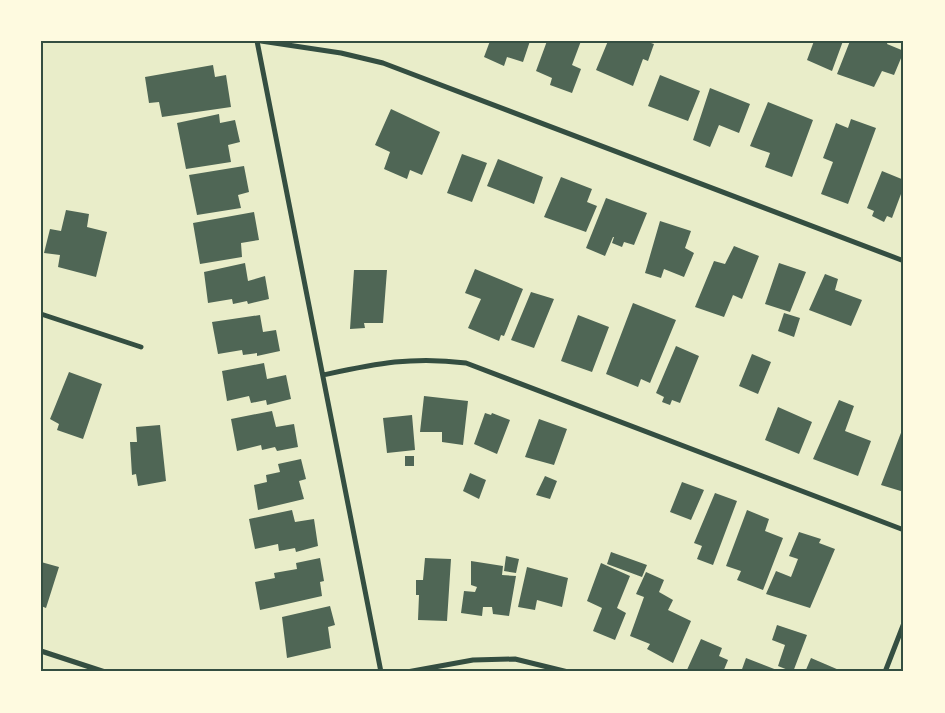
<svg xmlns="http://www.w3.org/2000/svg" width="945" height="713" font-family="Karla,sans-serif">
<rect width="100%" height="100%" fill="#e9edc9"/>
<path fill="#4f6655" d="M490,41H530L523,62L507,57L504,66L484,57Z
M547,41H581L572,65L581,69L572,93L550,85L552,78L536,71Z
M608,41H645L654,44L648,61L643,59L633,86L596,70Z
M814,41H843L832,71L807,60Z
M850,41H888L887,44L904,51L894,75L882,71L874,87L837,74Z
M213,65L215,77L226,75L231,107L162,117L159,102L149,103L145,77Z
M660,75L700,91L688,121L648,106Z
M710,88L750,104L739,133L719,125L710,147L693,140Z
M768,102L813,120L792,177L765,167L770,153L750,146Z
M391,109L440,132L422,175L410,170L407,179L384,169L390,152L375,145Z
M219,114L220,123L235,120L240,142L228,145L231,162L186,169L177,123Z
M851,119L876,128L848,204L821,194L833,162L823,158L836,123L848,128Z
M462,154L487,163L472,202L447,193Z
M498,159L543,177L534,204L487,186Z
M244,166L249,192L238,195L241,208L197,215L189,175Z
M882,171L904,180V186L892,218L887,216L884,222L872,216L874,211L867,208Z
M561,177L592,189L587,202L597,206L586,232L544,217Z
M606,198L647,213L634,245L624,242L622,247L612,243L614,237H613L605,256L586,248Z
M66,210L89,214L87,227L107,232L96,277L58,267L60,255L44,253L50,229L61,231Z
M254,212L259,240L241,243L242,257L200,264L193,223Z
M660,221L691,231L685,248L694,253L684,277L664,269L661,278L645,273Z
M734,246L759,256L742,299L733,295L724,317L695,307L714,261L725,264Z
M245,263L248,281L265,276L269,299L248,304L247,301L233,304L232,299L208,303L204,272Z
M779,263L806,272L790,312L765,304Z
M475,269L523,289L504,336L501,335L499,341L468,328L481,299L465,293Z
M354,270H387L383,323H364L365,328L350,329Z
M825,274L838,279L835,290L862,300L851,326L809,310Z
M531,292L554,299L534,348L511,340Z
M633,303L676,320L650,383L641,379L638,387L606,374Z
M784,313L800,318L794,337L778,331Z
M260,315L263,332L276,330L280,351L257,356V353L243,355L242,350L218,354L212,322Z
M578,315L609,327L592,372L561,361Z
M676,346L699,356L680,403L672,400L670,405L662,402L664,397L656,393Z
M752,354L771,362L758,394L739,386Z
M264,363L267,379L286,375L291,399L267,405L266,400L251,403L249,396L227,401L222,371Z
M69,372L102,384L83,439L57,430L59,424L50,419Z
M424,396L468,401L463,445L442,442V432H420Z
M839,400L854,406L845,431L871,441L858,476L813,459Z
M778,407L812,422L799,454L765,440Z
M272,411L276,427L294,424L298,447L277,451L275,447L262,450L261,445L237,451L231,419Z
M485,413L491,415L492,413L510,420L497,454L474,444Z
M412,415L415,450L387,453L383,418Z
M539,419L567,429L554,465L525,457Z
M160,425L166,481L138,486L136,474L132,475L130,442H137L136,427Z
M904,425V492L881,485Z
M405,456H414V466H405Z
M301,459L306,479L299,481L304,499L258,510L254,485L267,482L266,475L280,472L278,464Z
M470,473L486,480L479,499L463,491Z
M545,476L557,481L550,499L536,495Z
M682,482L704,490L691,520L670,512Z
M715,493L737,501L713,565L697,559L702,546L694,543Z
M292,510L295,522L314,519L318,546L296,552L295,548L279,551L278,544L255,549L249,519Z
M747,510L769,519L765,531L783,538L763,590L737,580L741,571L726,566Z
M799,532L821,539L819,543L835,549L810,608L766,594L776,571L791,577L798,559L789,556Z
M611,552L647,565L642,577L607,564Z
M506,556L519,559L516,573L504,571Z
M320,558L324,581L320,582L322,596L260,610L255,582L275,578L274,573L297,569L296,563Z
M425,558L451,559L447,621L418,620L419,595H416V580H423Z
M471,561L503,566L502,575L516,576L509,616L493,614L492,607H483L482,616L461,613L464,591L475,592L477,587L471,585Z
M41,562L59,567L46,608L41,606Z
M601,563L630,576L617,608L626,613L615,640L593,631L602,608L587,601Z
M527,567L568,578L562,607L537,600L535,610L518,607Z
M646,572L664,580L659,592L673,600L668,610L691,621L673,663L647,649L650,644L630,636L644,597L636,594Z
M330,606L335,625L328,627L331,648L287,658L282,617Z
M777,625L807,635L793,672L778,666L785,645L772,640Z
M701,639L722,648L719,656L728,660L723,672H686Z
M746,658L782,672H741Z
M811,658L839,670L838,672H805Z"/>
<g fill="none" stroke-linecap="round" stroke-linejoin="round">
<path stroke="#344e41" stroke-width="5" d="M257,41L381,672
M261,41L341,53L383,63L904,261
M41,314L141,347
M323,375C375,364 411,356 466,363L904,530
M41,651L105,672
M407,672L473,660L515,659L568,672
M885,672L904,623"/>
</g>
<rect width="945" height="713" fill="none" stroke="#fefae0" stroke-width="85"/>
<rect x="42" y="42" width="860" height="628" fill="none" stroke="#344e41" stroke-width="2"/>
</svg>
